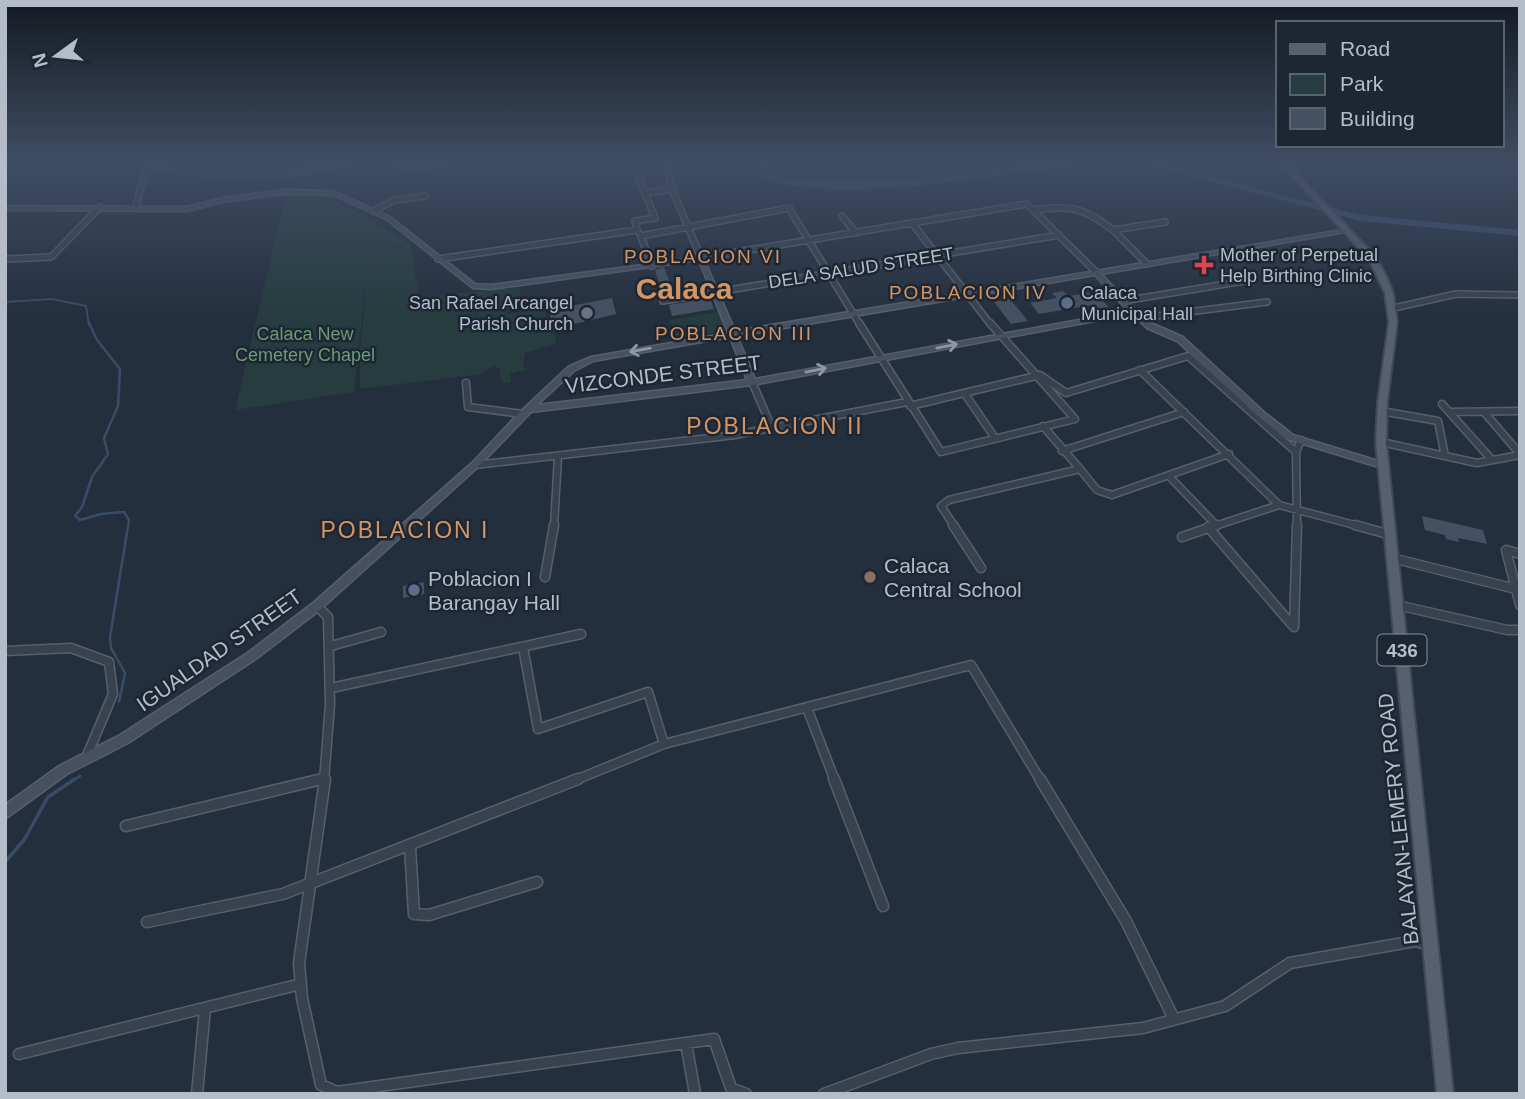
<svg xmlns="http://www.w3.org/2000/svg" width="1525" height="1099" font-family="Arial,sans-serif">
<rect width="100%" height="100%" fill="#242f3e"/>
<path fill="#263c3f" d="M286,195L336,201L407,242L384,250L410,243L419,297L520,287L521,305L508,309V314L544,308L548,330L554,329L556,344L525,353L523,366L527,369L510,374L511,383H502L499,369L494,365L482,374L360,389V352L369,253L354,392L235,410Z
M719,312L726,329L724,331L677,339L670,320Z"/>
<g fill="none" stroke-linecap="round" stroke-linejoin="round">
<path stroke="#394c67" stroke-width="2" d="M5,302L52,299L86,306L89,325"/>
<path stroke="#394c67" stroke-width="2.5" d="M89,323L97,340L120,369L118,406L104,438L108,454L92,477L82,507L75,516L80,520L101,514L124,512L129,520L110,637L111,648L125,673L119,702
M72,781L80,776"/>
<path stroke="#394c67" stroke-width="3.5" d="M5,862L24,840L48,797L75,779"/>
<path fill="#394c67" fill-rule="evenodd" d="M5,163H13L5,166Z
M137,163C155,162 173,168 191,170C209,173 228,174 246,174C282,173 319,161 355,163C323,184 169,184 137,163Z
M387,163L412,166L451,163C434,174 404,176 387,163Z
M756,163H766L776,177C838,184 898,181 959,174C998,170 1038,160 1077,163L1072,166C976,177 865,202 769,182Z
M1142,163H1157L1361,215L1520,230V236L1361,221Z"/>
</g>
<path fill="#455162" d="M664,267L674,294L663,296L655,270Z
M1063,291L1068,296L1095,292L1112,311L1100,313L1092,305L1039,314L1030,303L1057,298L1052,293Z
M612,298L616,314L570,325L552,324L550,314L566,311L565,307Z
M710,298L714,309L672,316L669,305Z
M1010,299L1028,321L1011,324L994,302Z
M1422,516L1483,530L1487,544L1458,538L1459,542L1446,539L1445,535L1425,530Z
M424,582V594L403,598V586Z"/>
<g fill="none" stroke-linecap="round" stroke-linejoin="round">
<g stroke="#565f6c" stroke-width="8">
<path id="street-far3" d="M666,163L672,189L701,258L1027,204L1097,273
M646,193L672,189
M136,206L147,163
M1033,210C1070,205 1083,207 1113,230
M373,211L395,200L425,196
M842,216L856,233
M912,223L991,325
M640,234L652,266
M641,236L789,208L860,325
M5,259L51,257L100,207
M438,259L637,230L635,221L655,218L639,178
M1147,264L1113,230L1165,222
M663,301L1059,235
M1123,301L1244,281
M1394,308L1456,294L1520,295
M1141,318L1267,302"/>
</g>
<g stroke="#565f6c" stroke-width="9">
<path id="street-far2" d="M859,323L941,452L1075,419L990,323
M1140,370L1279,505L1362,527
M752,382L772,428
M466,383L468,407L523,414
M965,394L995,438
M1442,404L1492,460
M910,406L1040,375L1066,393L1188,356L1296,452
M1381,411L1438,421L1445,456
M1450,412L1520,411
M1484,412L1520,454
M1381,442L1477,463L1520,455
M1062,451L1184,412
M475,465L735,435L907,402
M1080,469L1097,490L1112,495L1229,454
M1169,476L1215,524
M554,527L558,456
M955,527L941,506L949,500L1080,469L1043,426
M1212,527L1279,505
M1297,527L1296,452L1301,440"/>
</g>
<g stroke="#565f6c" stroke-width="11">
<path id="street-far1" d="M953,525L981,568
M1355,525L1391,535
M1208,527L1293,626
M1182,537L1217,525
M1520,554L1506,550L1520,605
M1392,558L1520,590
M545,577L554,525
M1397,605L1507,630H1520
M317,606L328,617L330,704L324,781
M1294,627L1297,525
M331,646L381,632
M523,647L538,729L648,692L664,744
M5,651L71,648L109,662L113,694L86,758
M331,688L581,634
M807,708L835,781
M314,781L323,779
M573,781L664,744L971,665L1041,781"/>
</g>
<g stroke="#565f6c" stroke-width="13">
<path id="street" d="M325,779L299,963L302,998L321,1085L337,1092L714,1039L731,1088L746,1094
M834,779L883,906
M1040,779L1126,921L1174,1019
M126,826L322,779
M410,847L414,914L429,915L537,882
M147,922L283,894L578,779
M686,1043L695,1094
M19,1054L301,984
M197,1094L205,1008
M824,1094L931,1054L958,1048L1143,1028L1225,1006L1290,963L1415,941L1430,945"/>
</g>
<g stroke="#565f6c" stroke-width="3">
<path id="secondary" d="M283,190L334,191L390,217L475,284L491,285L703,257L735,331L1348,229V231L1346,232L1101,274L1136,310L1153,324L1183,337L1265,413L1293,435L1388,464L1389,466L1385,469L1287,439L1259,417L1177,341L1147,328L1132,314L752,385L531,412L478,467L321,609L257,658L128,743L67,774L5,819V805L59,766L120,735L249,652L313,603L472,463L520,412L568,367L591,357L728,333L699,260L491,289L473,288L386,219L333,195L283,194L222,202L187,211L5,210V206L187,207L222,198ZM1095,275L1128,311L755,379L737,336ZM730,337L747,380L537,405L574,371L593,361Z"/>
</g>
<g stroke="#414a57" stroke-width="4">
<path id="primary" d="M1280,163H1286L1375,256L1386,276L1393,293L1397,322L1387,402L1386,442L1453,1094H1437L1376,442L1378,402L1389,322L1385,293L1369,259Z"/>
</g>
<use href="#street-far3" stroke="#38414e" stroke-width="5"/>
<use href="#street-far2" stroke="#38414e" stroke-width="6"/>
<use href="#street-far1" stroke="#38414e" stroke-width="8"/>
<use href="#street" stroke="#38414e" stroke-width="10"/>
<use href="#secondary" fill="#465061" fill-rule="evenodd"/>
<use href="#primary" fill="#56606e" fill-rule="evenodd"/>
</g>
<defs><path id="oneway-shaft" d="M-6 0H5M1.5-3L5.5 0L1.5 3" fill="none" stroke-width="1.6" stroke-linecap="round" stroke-linejoin="round" transform="scale(1.75)"/></defs>
<g stroke="#8e96a5">
<use href="#oneway-shaft" transform="translate(947 346) rotate(-11)"/>
<use href="#oneway-shaft" transform="translate(640 350) rotate(170)"/>
<use href="#oneway-shaft" transform="translate(816 370) rotate(-11)"/>
</g>
<linearGradient id="sky" x2="0" y2="1"><stop stop-color="#141a22"/><stop offset="0.51" stop-color="#3f4d63"/><stop offset="1" stop-color="#3f4d63" stop-opacity="0"/></linearGradient>
<rect width="1525" height="317" fill="url(#sky)"/>
<path fill="#e0444e" stroke="#1d2633" stroke-width="2.5" d="M1200.5 254.5h7v7h7v7h-7v7h-7v-7h-7v-7h7z"/>
<g fill="#5c6f8a" stroke="#1d2633" stroke-width="2.5">
<circle cx="1067" cy="303" r="7"/>
<circle cx="414" cy="590" r="7"/>
</g>
<circle fill="#6b7280" stroke="#1d2633" stroke-width="2.5" cx="587" cy="313" r="7"/>
<circle fill="#8d6e63" stroke="#1d2633" stroke-width="2.5" cx="870" cy="577" r="7"/>
<g text-anchor="middle" dominant-baseline="central" stroke-width="5" stroke-linejoin="round" paint-order="stroke">
<g font-size="18" fill="#b4bcc9" stroke="#1d2633" text-anchor="start">
<text x="1220" y="255">Mother of Perpetual<tspan x="1220" dy="21">Help Birthing Clinic</tspan></text>
<text x="1081" y="293">Calaca<tspan x="1081" dy="21">Municipal Hall</tspan></text>
<text x="573" y="303" text-anchor="end">San Rafael Arcangel<tspan x="573" dy="21">Parish Church</tspan></text>
</g>
<g font-size="18" fill="#b4bcc9" stroke="#1d2633">
<text transform="translate(861 268) rotate(-9)">DELA SALUD STREET</text>
</g>
<g font-size="18" fill="#6b9a76" stroke="#1d2633">
<text x="305" y="334">Calaca New<tspan x="305" dy="21">Cemetery Chapel</tspan></text>
</g>
<g font-size="19" letter-spacing="2" fill="#d59563" stroke="#1d2633">
<text x="703" y="256">POBLACION VI</text>
<text x="968" y="292">POBLACION IV</text>
<text x="734" y="333">POBLACION III</text>
</g>
<rect fill="#1d2633" stroke="#878f9c" stroke-width="2" x="1377.5" y="634.5" width="49" height="31" rx="5"/>
<g font-size="19" font-weight="bold" fill="#b4bcc9">
<text x="1402" y="650">436</text>
</g>
<g font-size="21" fill="#b4bcc9" stroke="#1d2633">
<text transform="translate(663 374) rotate(-7)">VIZCONDE STREET</text>
<text transform="translate(219 650) rotate(-35)">IGUALDAD STREET</text>
<text transform="translate(1398 819) rotate(-96)">BALAYAN-LEMERY ROAD</text>
</g>
<g font-size="21" fill="#b4bcc9" stroke="#1d2633" text-anchor="start">
<text x="884" y="565">Calaca<tspan x="884" dy="24">Central School</tspan></text>
<text x="428" y="578">Poblacion I<tspan x="428" dy="24">Barangay Hall</tspan></text>
</g>
<g font-size="23" letter-spacing="2" fill="#d59563" stroke="#1d2633">
<text x="775" y="426">POBLACION II</text>
<text x="405" y="530">POBLACION I</text>
</g>
<g font-size="30" font-weight="bold" fill="#d59563" stroke="#1d2633">
<text x="684" y="288">Calaca</text>
</g>
</g>
<rect width="1525" height="1099" fill="none" stroke="#b4bcc9" stroke-width="14"/>
<rect x="1276" y="21" width="228" height="126" fill="#1d2633" stroke="#59626f" stroke-width="2"/>
<rect x="1290" y="44" width="35" height="10" fill="#56606e" stroke="#59626f" stroke-width="2"/>
<text x="1340" y="56" font-size="21" fill="#b4bcc9">Road</text>
<rect x="1290" y="74" width="35" height="21" fill="#263c3f" stroke="#59626f" stroke-width="2"/>
<text x="1340" y="91" font-size="21" fill="#b4bcc9">Park</text>
<rect x="1290" y="108" width="35" height="21" fill="#455162" stroke="#59626f" stroke-width="2"/>
<text x="1340" y="126" font-size="21" fill="#b4bcc9">Building</text>
<g transform="translate(56 56) rotate(255)" stroke="#1d2633" stroke-width="5" paint-order="stroke">
<path d="M0-5L12 26L0 18L-12 26Z" fill="#b4bcc9"/>
<text y="-10" font-size="19" font-weight="bold" text-anchor="middle" fill="#b4bcc9">N</text>
</g>
</svg>
